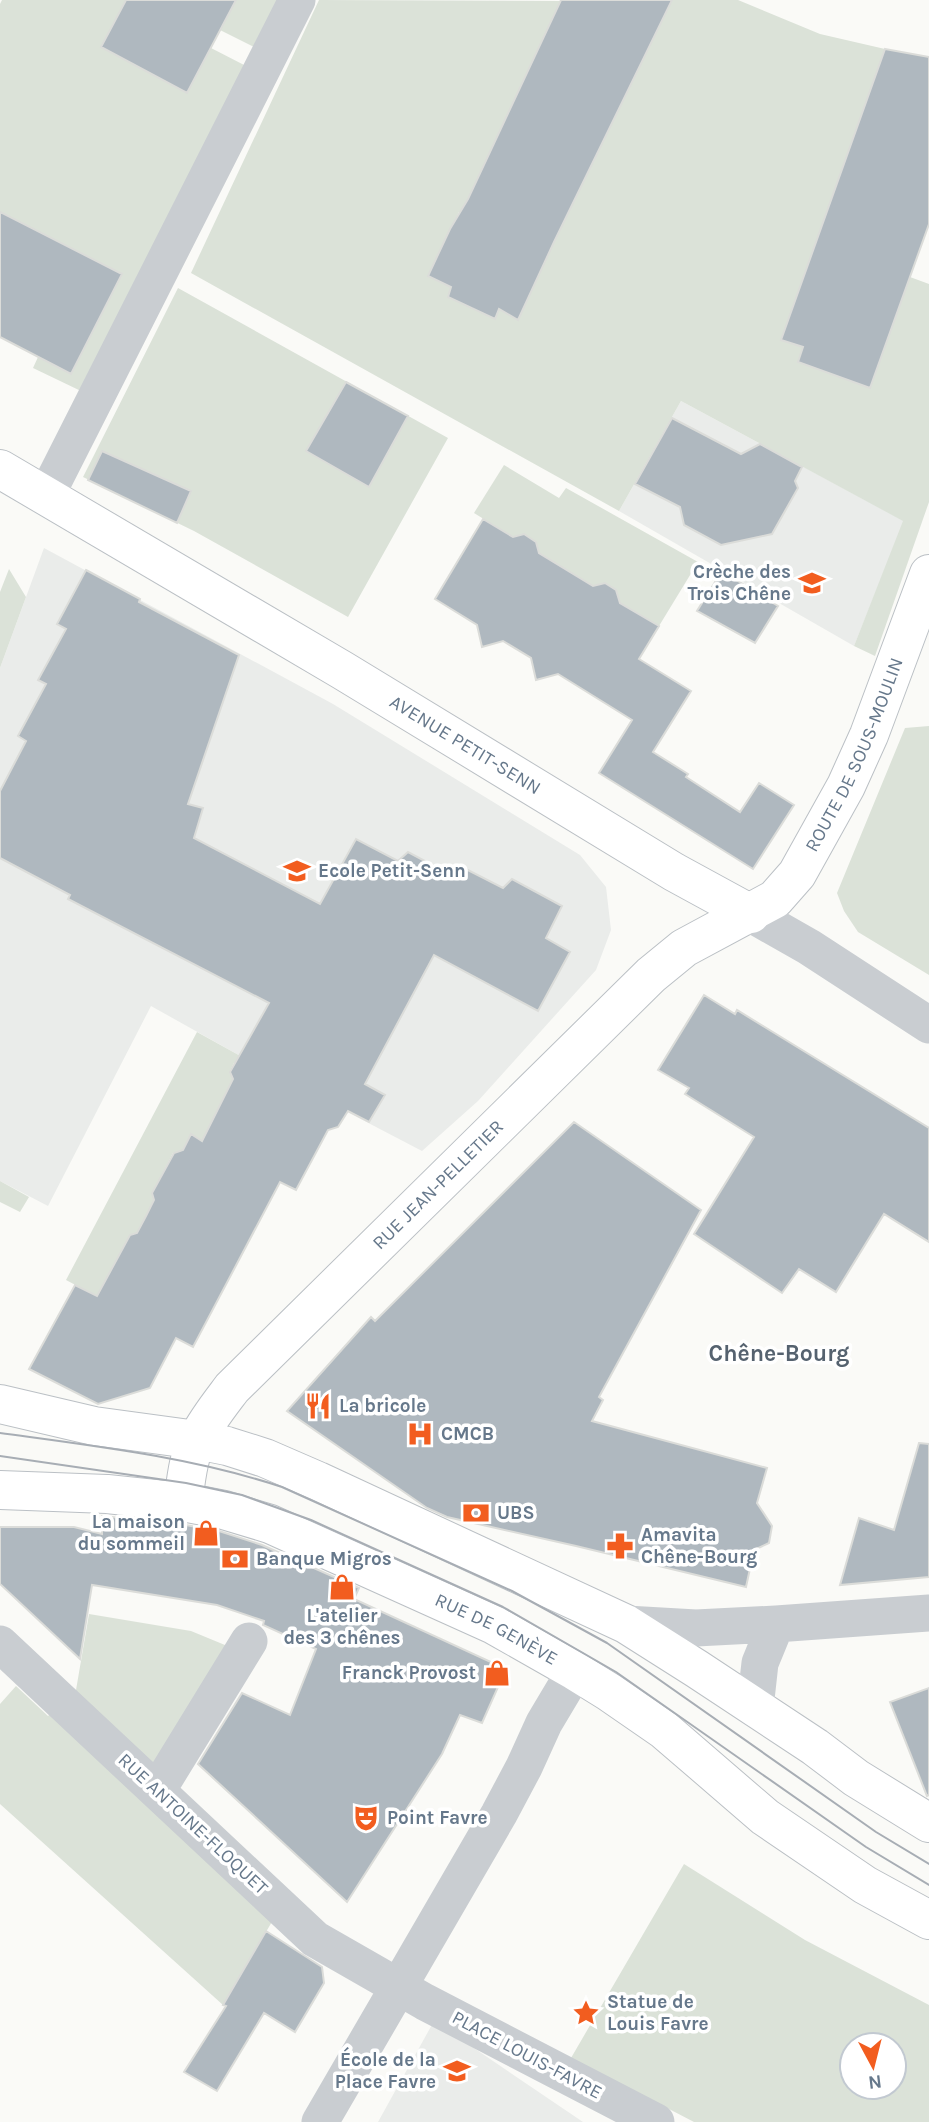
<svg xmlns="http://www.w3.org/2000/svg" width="929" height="2122" font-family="Karla,sans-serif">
<rect width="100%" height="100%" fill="#fafaf7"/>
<path fill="#eaecea" d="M681,401L904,521L854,646L619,511Z
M44,548L333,704L580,855L606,887L611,930L596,970L478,1101L422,1151L244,1058L151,1006L48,1206L0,1181V668Z
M434,2021L583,2122H378Z"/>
<path fill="#dbe2d8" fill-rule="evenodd" d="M2,0H126L101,47L186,92L211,48L248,67L83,392L33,368L38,357L71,374L122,274L0,212V4Z
M236,0H283L258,49L220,30Z
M319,0L561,1L463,214L459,212L429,275L451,287L448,297L495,319L499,309L518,319L554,242L672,0H738L820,34L885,49L782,340L803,347L799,362L870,388L910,277L929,284V502L875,656L854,646L903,521L681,401L619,511L191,273Z
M178,288L448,438L348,617L194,531L83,477Z
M504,465L559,498L566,488L698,562L659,626L615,600L618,595L616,590L605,583L600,584L597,589L535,550L537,546L536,542L524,534L516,539L474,513Z
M9,569L26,597L0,668V592Z
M929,726V975L858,932L844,911L837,893L905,728Z
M197,1032L244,1058L243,1060L234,1063L230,1071L233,1079L213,1119L216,1127L206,1143L191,1134L183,1150L173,1153L152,1193L155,1201L102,1299L66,1280Z
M0,1181L29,1197L20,1212L0,1202Z
M89,1614L191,1631L254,1657L152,1810L273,1920L223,2005L0,1804V1704L16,1686L48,1716L76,1690Z
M684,1864L805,1940L929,2005V2122H694L571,2058ZM852,2045H894V2087H852Z"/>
<path fill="#afb8bf" stroke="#dbdcd9" stroke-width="2" d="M126,0H236L187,93L101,47Z
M561,0H672L554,242L518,320L499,309L495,319L448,297L451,287L428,276L450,229L468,199Z
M885,49L929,57V224L870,388L798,362L803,347L781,340Z
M0,212L122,274L71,374L0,337Z
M346,382L408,416L369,487L306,451Z
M672,418L741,454L760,444L802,467L795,481L798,488L772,534L721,545L684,525L680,507L635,484Z
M102,451L191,491L177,523L88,480Z
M483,519L513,537L524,534L536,542L539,553L593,586L605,583L616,590L620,603L659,626L639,659L691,691L653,752L688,774L686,777L740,812L759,783L794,805L753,869L599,773L632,720L558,674L536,680L531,658L503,641L482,647L477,625L435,599Z
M86,570L140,599L139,602L239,655L188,804L203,808L194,838L320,904L356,839L398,861L408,852L451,875L460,866L503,888L512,879L562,906L546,938L570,952L538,1011L434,955L365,1084L385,1095L369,1122L348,1111L338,1127L328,1130L296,1190L280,1182L193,1347L176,1338L150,1388L98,1404L29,1369L75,1285L97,1296L130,1235L137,1233L146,1216L154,1200L152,1193L174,1153L183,1150L191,1134L202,1141L233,1079L230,1072L269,1003L68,899L70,895L0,858V791L26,741L18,736L46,684L38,680L66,629L57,624Z
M722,571L778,606L755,643L697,611Z
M704,995L735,1014L737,1010L929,1128V1242L884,1214L836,1292L799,1269L782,1293L694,1234L754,1137L685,1094L689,1088L658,1070Z
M574,1122L701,1210L599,1397L603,1400L592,1421L767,1468L757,1503L772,1526L769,1543L754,1550L746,1587L576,1546L447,1517L427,1508L287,1411L371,1317L375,1321Z
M919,1443L929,1444V1577L840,1585L859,1518L894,1530Z
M102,1516L180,1524L219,1531L262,1545L359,1588L354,1599L506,1669L482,1723L460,1715L442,1754L347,1902L198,1764L242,1693L290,1715L316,1649L263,1625L264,1621L217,1605L92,1585L80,1659L0,1584V1527H74L102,1534Z
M929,1688V1795L927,1796L890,1702Z
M266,1931L322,1967L324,1983L295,2032L264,2013L217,2091L184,2072L226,2006L223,2005Z"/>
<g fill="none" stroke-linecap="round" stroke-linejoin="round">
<g stroke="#bbc0c5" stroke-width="40">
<g id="secondary">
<path id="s1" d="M0,469L342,670L674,872L751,914"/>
<path d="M0,1404L94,1426L197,1440L227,1446L265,1458L318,1481L626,1624L697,1669L815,1747L856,1778L929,1823"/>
<path id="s2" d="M0,1490L107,1494L183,1502L224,1510L270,1524L494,1625L575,1671L609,1692L664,1730L765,1817L865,1885L929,1920"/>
<path id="s3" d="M183,1502C186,1481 188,1456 198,1438C207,1420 220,1404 232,1388L651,975L684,948L775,899L797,874L846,786L869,735L929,574"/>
</g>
</g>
<path stroke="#c9cdd1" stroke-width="37" d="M46,496L297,0
M751,914L809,947L929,1025
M626,1624L696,1628L776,1624L929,1613
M0,1644L315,1939L425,2002L656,2122
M755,1708L760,1663L776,1624
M157,1791L249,1641
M320,2122L499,1814L524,1767L544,1723L575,1671"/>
<use href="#secondary" stroke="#fff" stroke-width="38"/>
<path stroke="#a7adb4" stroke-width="2" d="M0,1433C95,1446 191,1457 282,1487L512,1591L607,1643L876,1832L929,1864
M0,1456L186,1483L242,1495L311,1520L503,1607L616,1672L866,1847L929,1885"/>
</g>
<defs>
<g id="school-bare" transform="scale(2.1)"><path d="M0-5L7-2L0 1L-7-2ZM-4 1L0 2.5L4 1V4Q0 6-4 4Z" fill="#f25d1f" stroke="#fff" stroke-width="2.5" paint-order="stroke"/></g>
<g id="restaurant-bare" transform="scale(2.1)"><path d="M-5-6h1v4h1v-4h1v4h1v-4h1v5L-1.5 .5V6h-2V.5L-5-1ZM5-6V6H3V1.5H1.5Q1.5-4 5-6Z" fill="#f25d1f" stroke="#fff" stroke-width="2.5" paint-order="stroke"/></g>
<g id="hospital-bare" transform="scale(2.1)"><path d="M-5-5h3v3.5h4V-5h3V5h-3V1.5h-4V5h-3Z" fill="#f25d1f" stroke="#fff" stroke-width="2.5" paint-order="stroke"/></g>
<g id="bank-bare" transform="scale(2.1)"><path d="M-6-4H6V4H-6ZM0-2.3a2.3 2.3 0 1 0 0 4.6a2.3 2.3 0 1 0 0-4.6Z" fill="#f25d1f" stroke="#fff" stroke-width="2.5" paint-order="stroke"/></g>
<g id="shop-bare" transform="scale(2.1)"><path d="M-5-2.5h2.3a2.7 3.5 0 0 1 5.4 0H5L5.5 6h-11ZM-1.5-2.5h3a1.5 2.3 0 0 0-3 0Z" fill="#f25d1f" stroke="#fff" stroke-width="2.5" paint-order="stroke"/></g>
<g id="pharmacy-bare" transform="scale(2.1)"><path d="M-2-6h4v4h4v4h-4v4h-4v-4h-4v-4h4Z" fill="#f25d1f" stroke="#fff" stroke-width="2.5" paint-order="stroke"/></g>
<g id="theatre-bare" transform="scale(2.1)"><path d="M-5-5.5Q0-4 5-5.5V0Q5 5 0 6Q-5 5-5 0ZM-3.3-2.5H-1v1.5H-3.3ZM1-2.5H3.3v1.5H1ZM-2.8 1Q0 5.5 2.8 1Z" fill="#f25d1f" stroke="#fff" stroke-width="2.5" paint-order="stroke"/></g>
<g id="sight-bare" transform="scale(2.1)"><path d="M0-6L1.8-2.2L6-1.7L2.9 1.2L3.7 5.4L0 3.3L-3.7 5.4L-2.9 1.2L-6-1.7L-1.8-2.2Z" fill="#f25d1f" stroke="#fff" stroke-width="2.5" paint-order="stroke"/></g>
</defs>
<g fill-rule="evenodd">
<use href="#school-bare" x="812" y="583"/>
<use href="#school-bare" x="297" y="871"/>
<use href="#restaurant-bare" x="318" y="1406"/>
<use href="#hospital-bare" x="420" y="1434"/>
<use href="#bank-bare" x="476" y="1513"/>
<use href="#shop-bare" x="206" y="1533"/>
<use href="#pharmacy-bare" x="620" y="1546"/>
<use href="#bank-bare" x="235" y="1559"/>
<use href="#shop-bare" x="342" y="1587"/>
<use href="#shop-bare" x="497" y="1673"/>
<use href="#theatre-bare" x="366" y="1818"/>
<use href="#sight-bare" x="586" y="2013"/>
<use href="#school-bare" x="457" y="2071"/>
</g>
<g text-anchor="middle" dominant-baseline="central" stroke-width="7" stroke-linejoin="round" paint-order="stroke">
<g font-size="19" font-weight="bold" fill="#66788b" stroke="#fff" text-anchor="start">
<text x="791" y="572" text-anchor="end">Crèche des<tspan x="791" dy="22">Trois Chêne</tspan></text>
<text x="318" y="871">Ecole Petit-Senn</text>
<text x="339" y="1406">La bricole</text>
<text x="441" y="1434">CMCB</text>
<text x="497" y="1513">UBS</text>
<text x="185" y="1522" text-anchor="end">La maison<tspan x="185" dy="22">du sommeil</tspan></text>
<text x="641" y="1535">Amavita<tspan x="641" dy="22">Chêne-Bourg</tspan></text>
<text x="256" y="1559">Banque Migros</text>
<text x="342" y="1616" text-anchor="middle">L'atelier<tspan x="342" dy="22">des 3 chênes</tspan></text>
<text x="476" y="1673" text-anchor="end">Franck Provost</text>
<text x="387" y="1818">Point Favre</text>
<text x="607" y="2002">Statue de<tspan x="607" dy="22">Louis Favre</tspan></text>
<text x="436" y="2060" text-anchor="end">École de la<tspan x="436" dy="22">Place Favre</tspan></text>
</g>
<g font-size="19" fill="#66788b" stroke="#fff">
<text stroke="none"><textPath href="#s1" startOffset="541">AVENUE PETIT-SENN</textPath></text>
<text stroke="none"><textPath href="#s3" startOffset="1027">ROUTE DE SOUS-MOULIN</textPath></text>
<text stroke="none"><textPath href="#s3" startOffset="416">RUE JEAN-PELLETIER</textPath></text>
<text stroke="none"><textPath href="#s2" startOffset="523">RUE DE GENÈVE</textPath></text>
<text transform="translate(193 1824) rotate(43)">RUE ANTOINE-FLOQUET</text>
<text transform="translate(527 2055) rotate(28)">PLACE LOUIS-FAVRE</text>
</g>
<g font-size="23" font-weight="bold" fill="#55626f" stroke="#fff">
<text x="779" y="1353">Chêne-Bourg</text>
</g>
</g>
<g transform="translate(873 2066) rotate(173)"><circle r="33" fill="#ffffff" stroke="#c2c9d1" stroke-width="2"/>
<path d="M0-5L12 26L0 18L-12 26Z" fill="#f25d1f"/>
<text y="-10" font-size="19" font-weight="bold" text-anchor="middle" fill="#66788b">N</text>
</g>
</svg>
